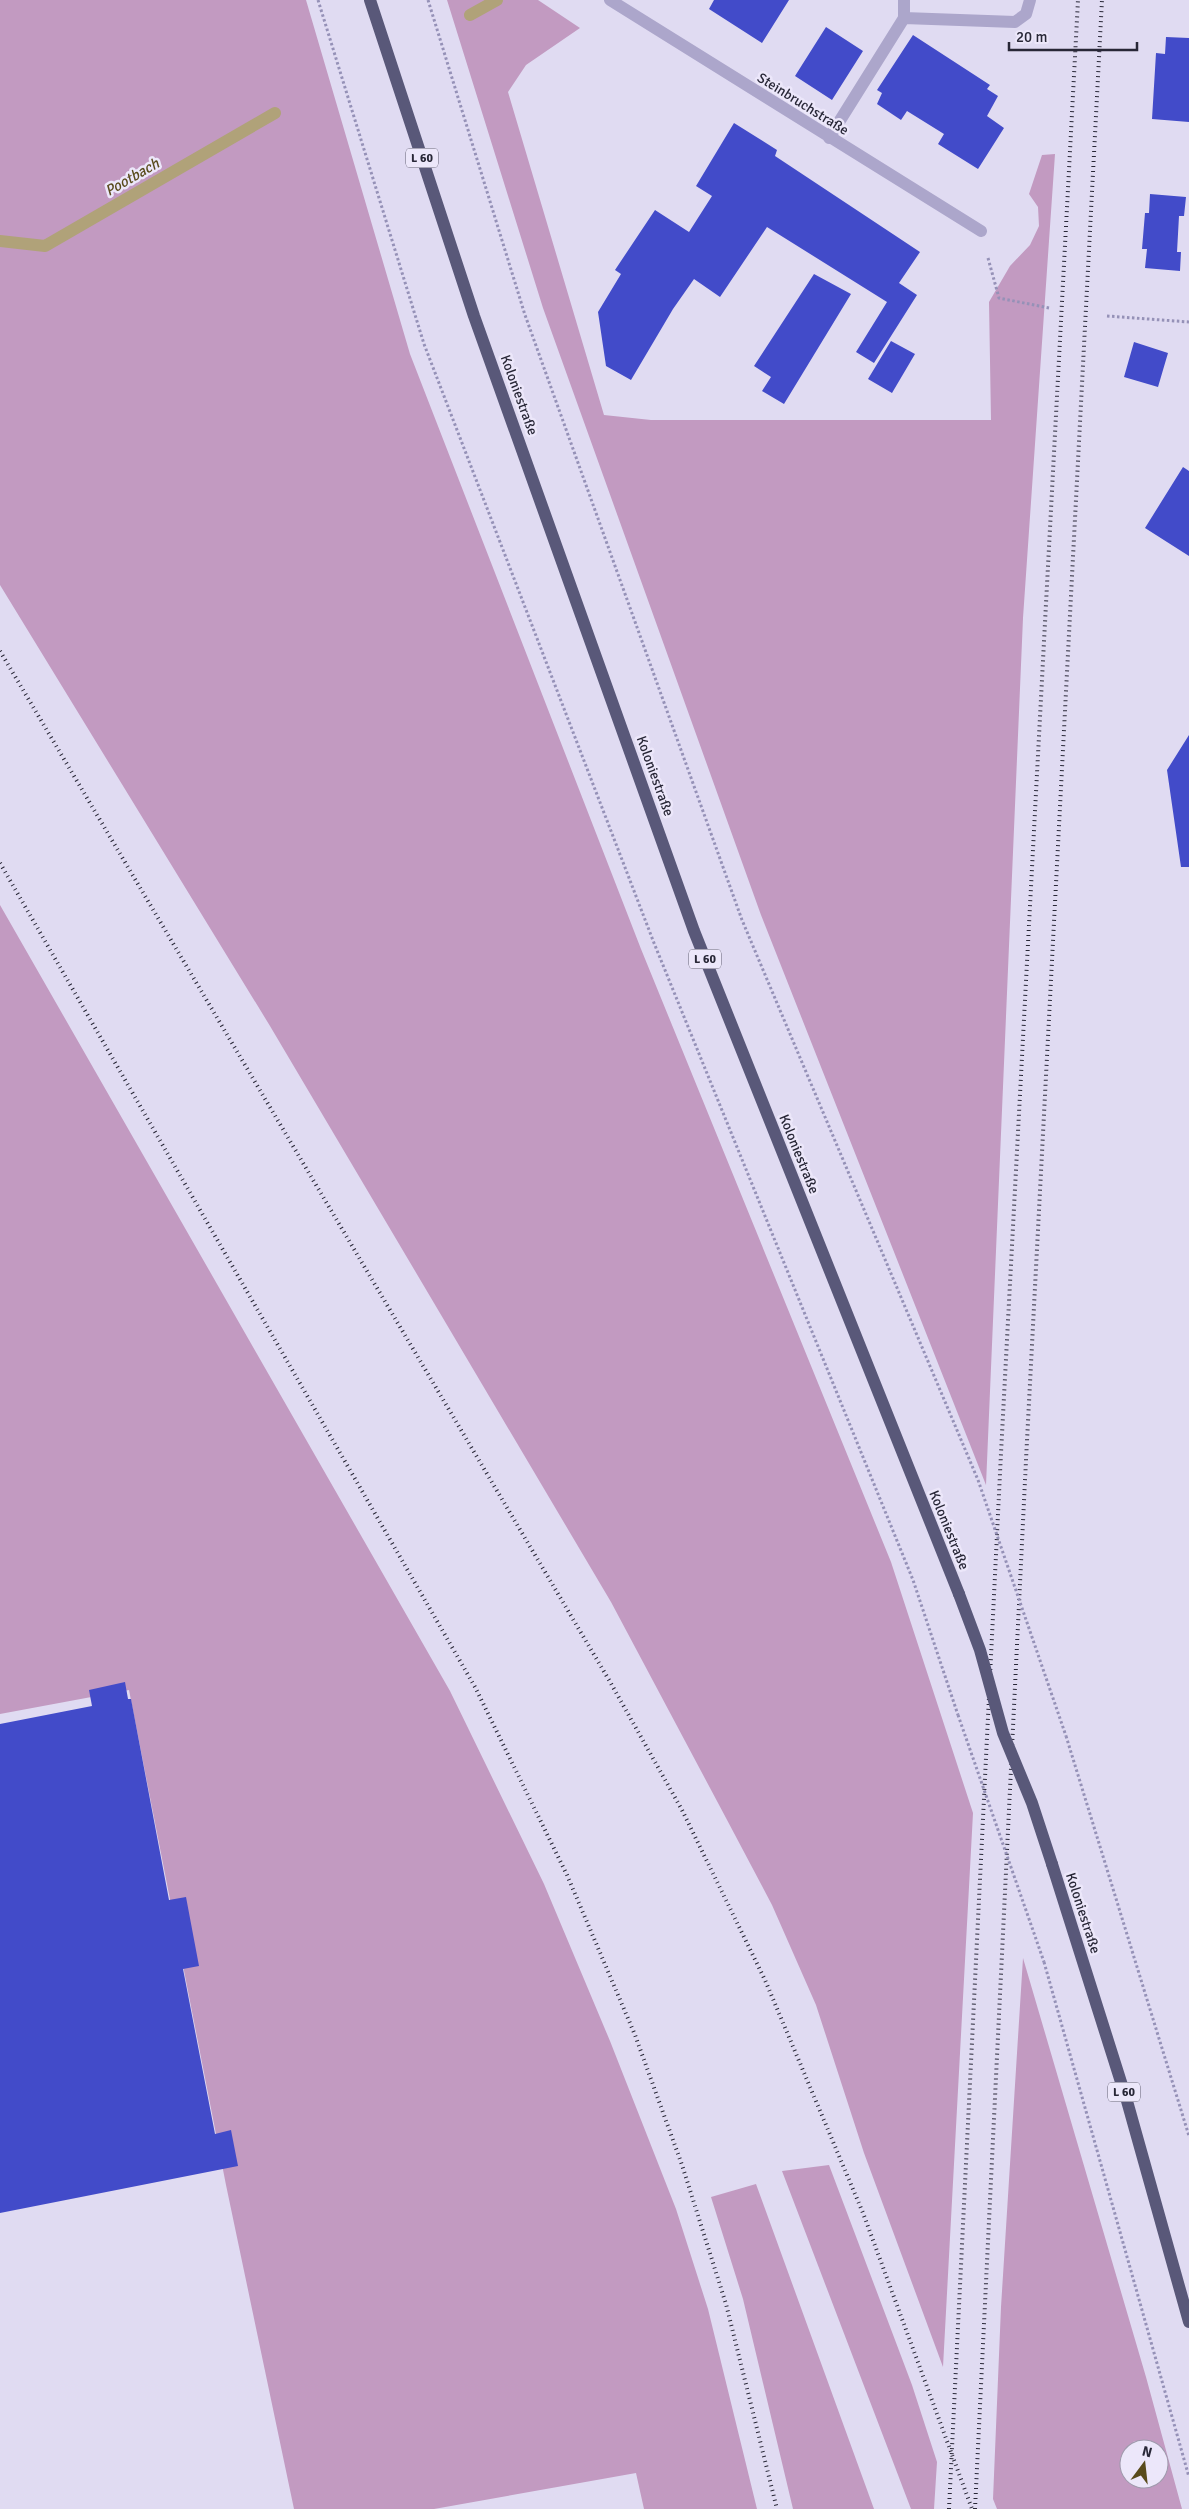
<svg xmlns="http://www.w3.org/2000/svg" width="1189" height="2509" font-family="Signika,sans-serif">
<rect width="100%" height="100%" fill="#e0dbf2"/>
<path fill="#c29ac1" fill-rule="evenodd" d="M0,0H306L410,354L641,949L891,1562L973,1813L943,2367L864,2153L816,2005L772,1905L726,1818L611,1602L270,1026L0,585Z
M447,0H538L580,28L526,65L508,92L604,415L651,420H991L989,302L1010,266L1030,245L1039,226L1038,207L1029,194L1042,155L1055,154L1023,618L986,1485L761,915L543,308Z
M0,905L450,1691L544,1884L610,2041L676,2209L708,2309L757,2509H644L636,2473L434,2509H294L226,2185L129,1690L0,1714Z
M1023,1958L1146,2377L1182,2509H997L993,2499L1001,2307ZM1129,2449H1159V2479H1129Z
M829,2165L912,2385L937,2462L934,2509H911L782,2171Z
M756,2184L874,2509H793L743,2299L711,2197Z"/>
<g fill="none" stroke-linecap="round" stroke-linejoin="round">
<path stroke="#b0a279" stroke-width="12" d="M470,15L497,0
M0,241L45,246L275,113"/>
</g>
<path fill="#424bc9" d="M714,0H789L762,43L709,9Z
M826,27L863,51L832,100L795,76Z
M913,35L990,85L987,89L998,96L987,116L1004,128L978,169L938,144L944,134L907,111L901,120L877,104L882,93L877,90Z
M1166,37L1189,38V122L1152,119L1156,53L1165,54Z
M734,123L777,150L775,156L920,252L899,283L917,295L874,363L856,352L887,302L767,227L720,297L694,279L673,309L631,380L606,366L598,312L621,274L615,270L655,210L689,232L712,196L696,186Z
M1150,194L1186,197L1184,216H1179L1177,252H1181L1180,271L1145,268L1147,249H1142L1145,213H1149Z
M814,274L851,294L784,404L762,391L771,377L754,366Z
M891,341L915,354L892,393L868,379Z
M1134,342L1168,353L1158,387L1124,377Z
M1183,467L1189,471V556L1145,528Z
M1189,735V867H1181L1167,770Z
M125,1682L128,1699H131L169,1900L186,1897L199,1966L183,1969L215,2134L231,2130L238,2166L0,2213V1724L92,1706L89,1690Z"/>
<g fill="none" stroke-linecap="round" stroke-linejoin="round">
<path stroke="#9591b7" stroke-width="3" stroke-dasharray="2.5 2.5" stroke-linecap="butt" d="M318,0L424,344L654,943L913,1580L958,1715
M428,0L525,315L742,920L978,1480
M988,258L999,298L1049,308
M1107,316L1189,322
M1066,1736L1189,2136
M1044,1962L1189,2477"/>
<path stroke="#aca6cb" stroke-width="12" d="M610,0L981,231
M904,18L1015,22L1026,14L1030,0
M829,138L904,18V0"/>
<path stroke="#595879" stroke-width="12" d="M370,0L474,316L694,931L959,1594
M1052,1864L1127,2101L1189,2322"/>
<path stroke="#282737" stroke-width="4" stroke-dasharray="1 4" stroke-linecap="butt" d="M0,651L609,1680L682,1810L765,1980L863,2213L972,2509
M0,863L475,1687L567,1875L635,2035L682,2165L726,2304L777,2509
M949,2509L1001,1453L1078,0
M975,2509L1026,1460L1102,0"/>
<path stroke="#9591b7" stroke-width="3" stroke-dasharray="2.5 2.5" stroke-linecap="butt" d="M978,1480L1066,1736
M958,1715L1044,1962"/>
<path stroke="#595879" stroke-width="12" d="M959,1594L980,1650L1003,1733L1032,1803L1052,1864"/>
</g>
<g text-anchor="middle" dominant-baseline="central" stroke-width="5" stroke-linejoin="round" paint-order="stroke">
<g fill="#ece7fa" stroke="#636172" stroke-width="1">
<rect x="406" y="148.5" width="32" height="19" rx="4"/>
<rect x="689" y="949.5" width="32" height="19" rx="4"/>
<rect x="1108" y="2082.5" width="32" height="19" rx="4"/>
</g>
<g font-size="12" font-weight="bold" fill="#282737">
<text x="422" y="158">L 60</text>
<text x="705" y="959">L 60</text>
<text x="1124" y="2092">L 60</text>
</g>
<g font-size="14" fill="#282737" stroke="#ece7fa">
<text transform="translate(803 104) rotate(32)">Steinbruchstraße</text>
<text transform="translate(519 395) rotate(70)">Koloniestraße</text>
<text transform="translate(655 776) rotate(70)">Koloniestraße</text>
<text transform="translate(799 1154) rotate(68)">Koloniestraße</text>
<text transform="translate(949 1530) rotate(68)">Koloniestraße</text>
<text transform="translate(1083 1913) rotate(72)">Koloniestraße</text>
</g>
<g font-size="15" font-style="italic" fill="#594b1c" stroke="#ece7fa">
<text transform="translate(132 177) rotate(-30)">Pootbach</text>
</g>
</g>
<g transform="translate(1144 2464) rotate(15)"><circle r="24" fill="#ece7fa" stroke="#9e9aac"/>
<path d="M0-4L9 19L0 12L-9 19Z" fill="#594b1c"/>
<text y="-8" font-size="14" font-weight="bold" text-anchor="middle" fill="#282737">N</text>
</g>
<path d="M1009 42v8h128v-8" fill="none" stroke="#282737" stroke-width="2.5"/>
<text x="1016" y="42" font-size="15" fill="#282737" stroke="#ece7fa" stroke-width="4" paint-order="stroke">20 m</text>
</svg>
